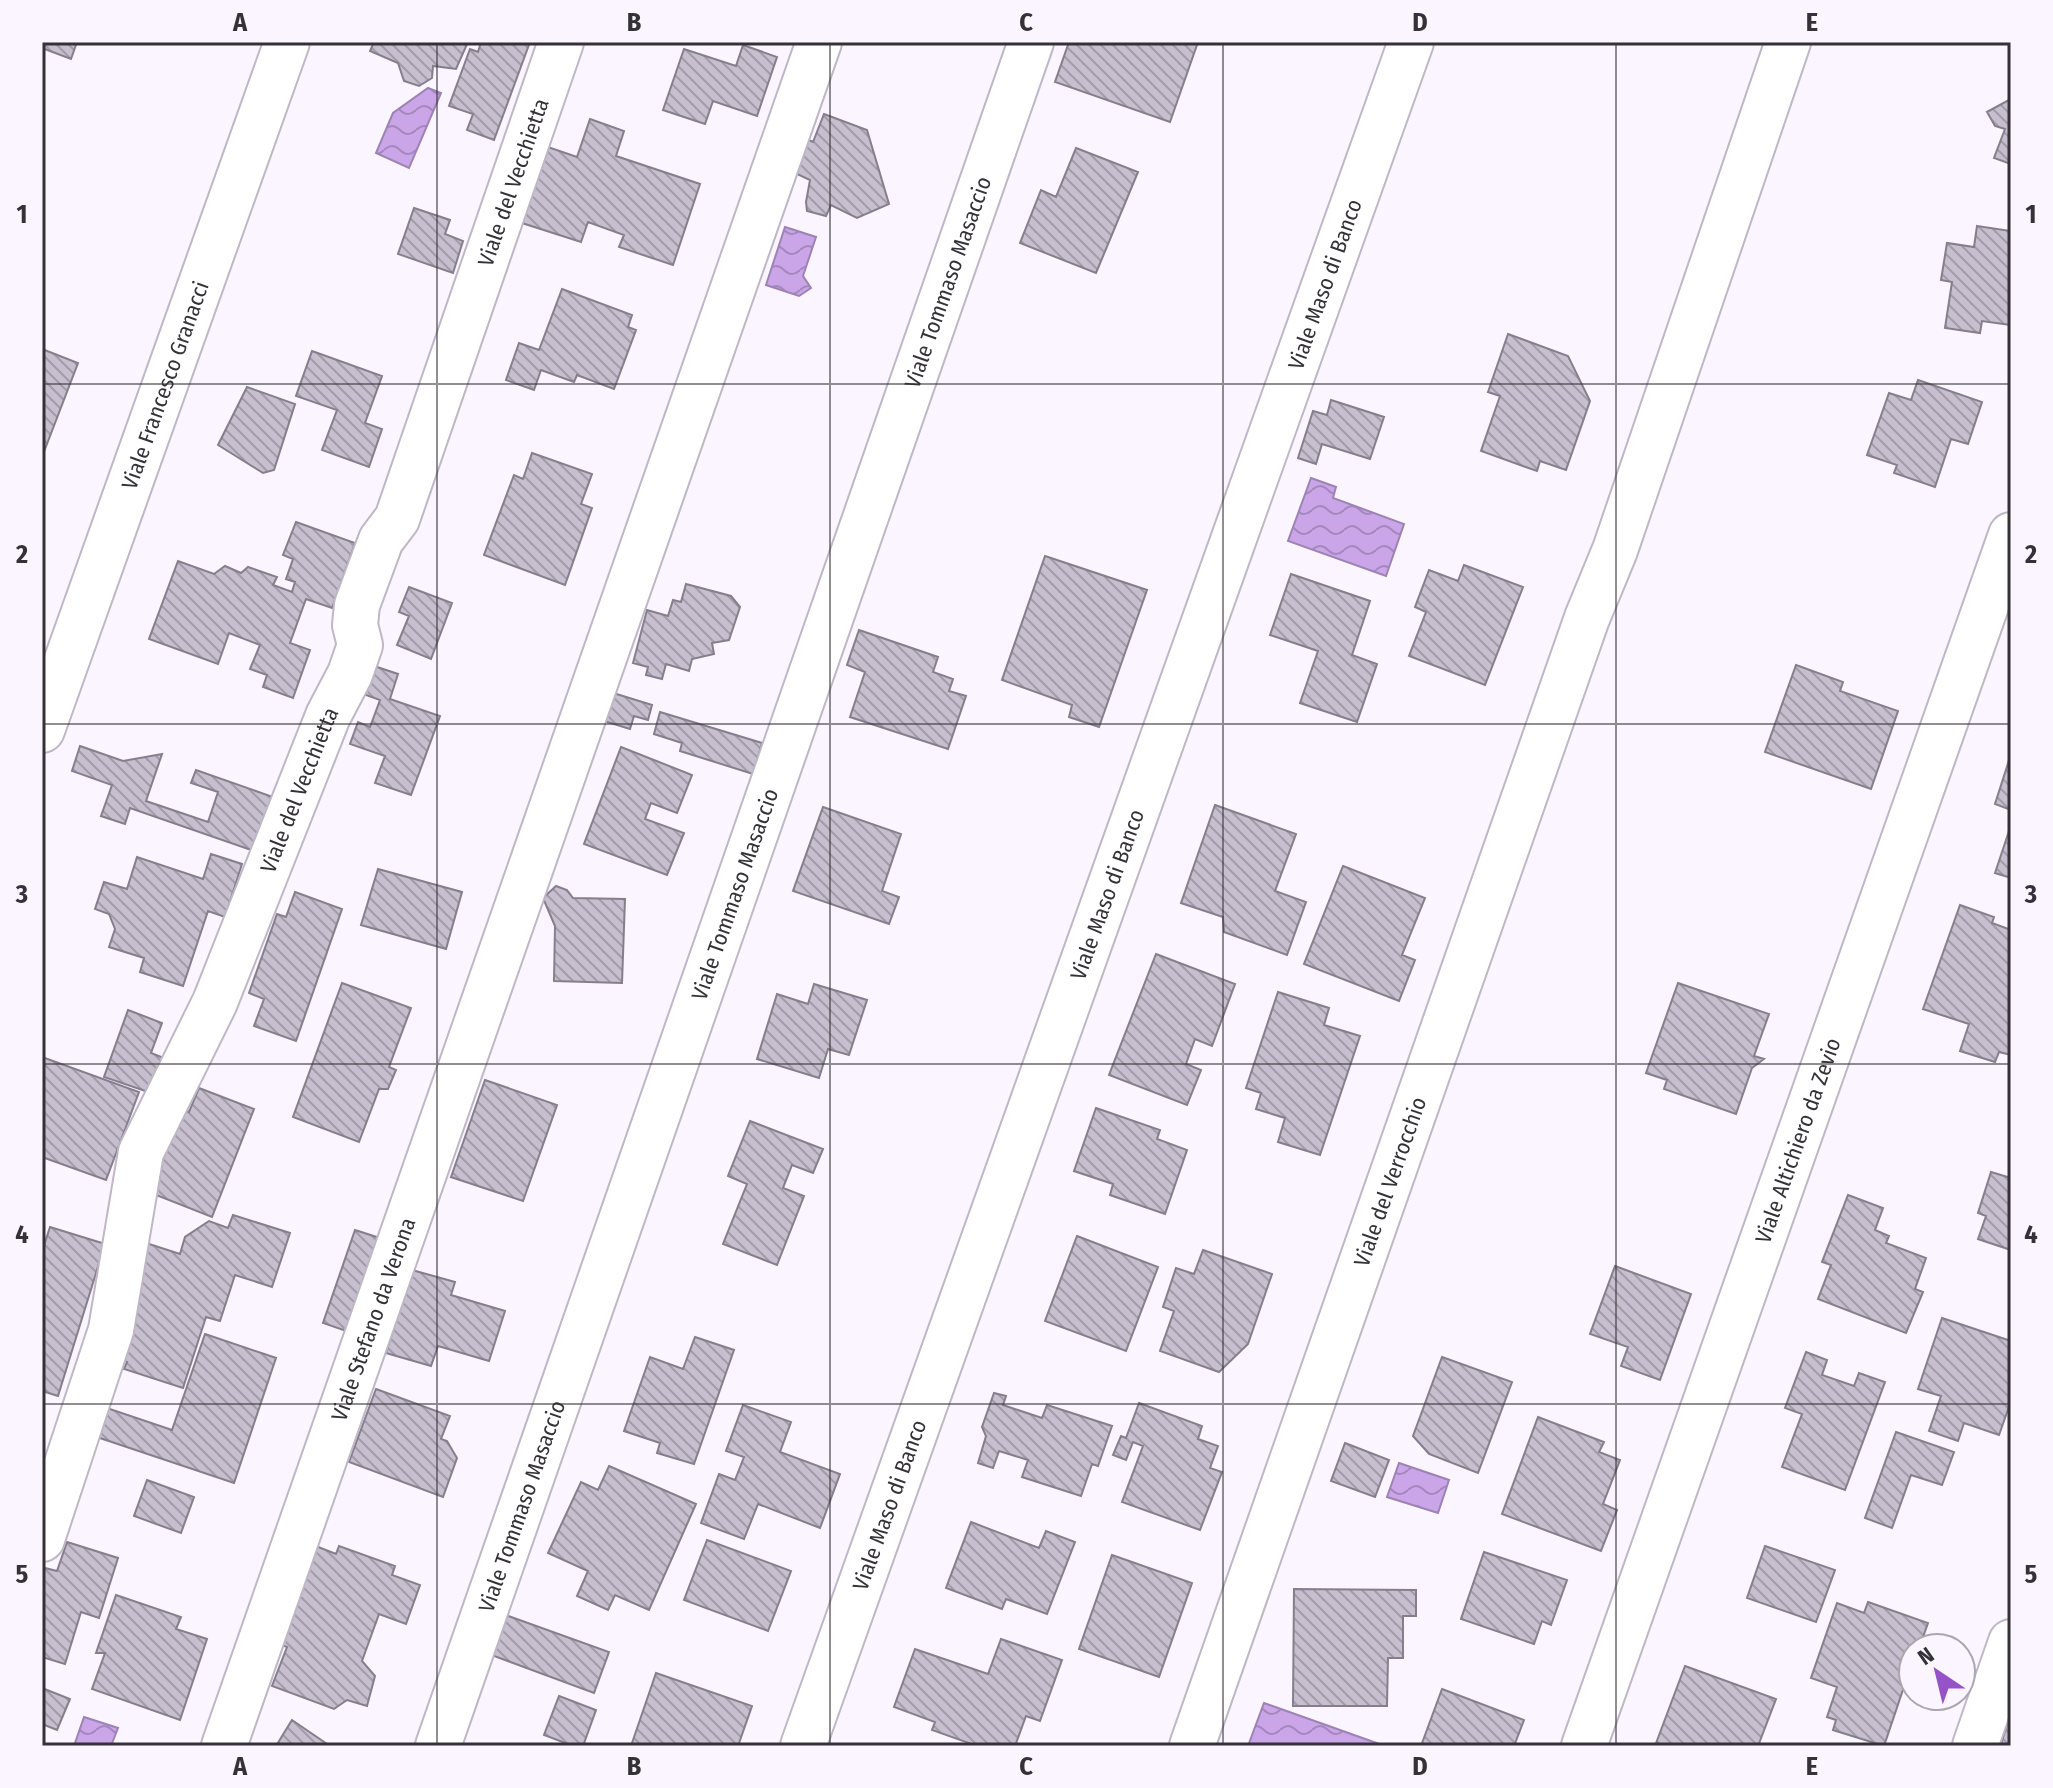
<svg xmlns="http://www.w3.org/2000/svg" width="2053" height="1788" font-family="'Fira Sans Condensed',sans-serif">
<defs>
<pattern id="water-waves" width="16" height="10" patternUnits="userSpaceOnUse" patternTransform="scale(2)"><rect width="16" height="10" fill="#caa6e9"/><path d="M0 5q4-4 8 0t8 0" fill="none" stroke="#a588be"/></pattern>
<pattern id="building-back-hatch" width="6" height="6" patternUnits="userSpaceOnUse" patternTransform="scale(2)"><rect width="6" height="6" fill="#c7bfcf"/><path d="M-1 5l2 2M0 0l6 6M5-1l2 2" fill="none" stroke="#a29ca9"/></pattern>
</defs>
<rect width="100%" height="100%" fill="#faf5fe"/>
<path fill="url(#water-waves)" stroke="#9d83b4" stroke-width="2" d="M428,88L441,93L409,168L376,153L393,113Z
M785,227L816,237L803,276L811,288L799,296L766,285Z
M1311,478L1336,487L1333,498L1404,524L1386,576L1288,541Z
M1399,1463L1449,1480L1438,1513L1387,1497Z
M1264,1703L1385,1746H1248Z
M84,1717L118,1728L111,1746H74Z"/>
<path fill="url(#building-back-hatch)" stroke="#857e8c" stroke-width="2" d="M42,42H77L71,59L42,48Z
M374,42H468L456,69L433,66L432,78L419,86L404,81L398,63L370,51Z
M481,42H530L494,140L467,130L473,114L449,106L470,49L478,52Z
M1069,42H1198L1170,122L1055,82Z
M743,45L777,57L757,116L713,101L705,124L663,110L684,49L736,66Z
M2011,96V164L1994,158L2005,129L1995,126L1987,112L2009,100Z
M824,114L867,130L889,204L857,218L831,205L826,216L807,211L806,202L810,180L795,173L804,138L813,142Z
M590,119L624,131L616,156L700,184L673,265L619,247L624,235L588,222L581,242L522,223L548,147L577,157Z
M1076,148L1138,172L1096,273L1020,243L1041,190L1056,197Z
M414,208L450,220L445,234L463,241L453,273L398,254Z
M1977,226L2011,231V325L1982,321L1980,333L1945,328L1952,282L1941,280L1947,243L1974,247Z
M562,289L632,315L628,327L636,330L614,389L577,375L574,382L541,370L534,390L506,380L519,343L539,350Z
M1508,334L1568,356L1590,401L1566,470L1540,461L1537,471L1481,451L1500,396L1488,392Z
M42,349L78,363L42,457Z
M312,351L382,376L365,423L382,429L369,467L322,450L337,410L296,396Z
M1918,380L1982,402L1968,444L1951,439L1935,487L1894,473L1897,465L1867,455L1889,393L1911,400Z
M247,387L295,404L274,470L263,473L218,445Z
M1331,400L1384,417L1370,459L1322,444L1316,464L1298,458L1313,411L1327,415Z
M532,453L592,474L581,504L592,508L565,585L484,555L514,475L523,479Z
M296,522L355,543L332,608L306,599L290,643L310,650L293,698L263,687L267,675L250,669L260,645L229,633L218,664L149,639L178,561L214,574L225,566L241,573L248,567L277,577L273,585L292,592L295,582L286,579L293,559L283,555Z
M1045,556L1147,590L1099,727L1069,717L1072,705L1002,680Z
M1464,565L1523,587L1485,685L1409,656L1426,612L1415,607L1429,570L1458,581Z
M1291,574L1370,601L1352,655L1377,664L1357,722L1300,703L1318,651L1270,635Z
M686,584L731,596L740,607L729,640L712,643L714,654L692,659L689,671L666,664L662,679L646,675L648,667L633,663L647,610L668,616L673,600L681,602Z
M409,587L452,603L431,659L397,645L409,616L399,612Z
M859,630L938,657L933,672L953,679L949,691L966,696L948,749L850,717L865,672L847,665Z
M365,663L398,674L390,699L440,716L411,795L375,783L385,756L350,744L358,722L370,727L380,700L355,691Z
M1796,665L1843,682L1840,691L1898,711L1871,789L1765,752Z
M610,692L652,705L648,720L634,716L630,729L601,720Z
M660,712L762,743L753,774L680,751L682,743L654,734Z
M80,746L123,761L162,754L146,801L208,822L218,792L191,783L196,770L273,797L254,851L130,808L125,824L101,816L112,785L72,771Z
M621,747L692,775L677,813L651,803L645,819L684,833L667,875L584,844Z
M2011,754V810L1995,804Z
M1215,805L1296,834L1275,891L1306,902L1287,955L1224,932L1223,917L1181,903Z
M823,807L901,834L882,891L899,897L889,924L793,891Z
M2011,825V878L1995,873Z
M211,854L242,864L225,917L208,911L183,986L140,972L144,958L109,947L115,929L109,914L95,909L104,882L127,889L137,857L203,879Z
M1343,866L1425,898L1402,955L1415,960L1399,1001L1304,964Z
M378,869L462,892L446,949L361,925Z
M556,886L567,890L573,898L625,899L622,983L554,981L555,926L543,898Z
M295,892L342,909L296,1041L254,1026L264,999L249,993L277,914L286,917Z
M1960,905L1994,917L1992,923L2011,930V1055L1999,1052L1995,1062L1960,1051L1969,1024L1923,1009Z
M1156,954L1235,984L1212,1046L1195,1039L1186,1064L1201,1070L1187,1105L1109,1075Z
M342,983L411,1008L389,1067L396,1070L388,1089H379L359,1142L293,1117Z
M1678,983L1769,1014L1754,1056L1764,1059L1752,1068L1736,1114L1664,1089L1667,1080L1646,1073Z
M814,984L867,1000L849,1055L828,1049L819,1078L757,1059L777,994L808,1004Z
M1278,992L1329,1008L1324,1025L1360,1036L1320,1155L1278,1142L1285,1118L1256,1109L1261,1093L1246,1088Z
M128,1010L162,1023L151,1053L169,1060L157,1095L104,1077Z
M42,1057L139,1092L106,1180L42,1157Z
M485,1080L557,1105L523,1201L451,1177Z
M199,1088L254,1109L212,1217L151,1193L162,1166L151,1162L173,1106L189,1112Z
M1096,1108L1160,1130L1157,1139L1187,1150L1165,1214L1110,1195L1113,1184L1074,1171Z
M750,1121L823,1149L813,1173L792,1165L783,1188L804,1196L777,1265L723,1244L747,1184L728,1176Z
M1991,1172L2011,1178V1250L1978,1239L1986,1216L1978,1213Z
M1848,1195L1883,1208L1875,1230L1889,1236L1886,1243L1926,1258L1915,1289L1923,1292L1906,1333L1818,1299L1831,1265L1822,1262Z
M233,1215L290,1233L272,1287L235,1275L220,1321L206,1317L183,1388L124,1369L127,1362L112,1356L143,1242L180,1254L185,1237L209,1221L228,1228Z
M50,1227L105,1244L58,1396L42,1391V1252Z
M355,1230L386,1240L355,1334L323,1323Z
M1077,1236L1158,1267L1126,1351L1045,1321Z
M1203,1250L1272,1274L1248,1344L1219,1372L1160,1351L1174,1311L1163,1307L1176,1268L1194,1274Z
M1615,1266L1691,1294L1660,1380L1621,1366L1628,1347L1590,1334Z
M412,1270L455,1282L451,1295L505,1311L489,1361L438,1346L431,1366L386,1353Z
M1942,1318L2011,1341V1401L1999,1435L1964,1423L1958,1441L1929,1431L1941,1396L1918,1389Z
M205,1334L276,1358L234,1483L91,1435L101,1406L172,1430Z
M695,1337L734,1350L694,1464L657,1453L660,1443L624,1431L650,1357L683,1369Z
M1806,1352L1827,1360L1822,1375L1854,1386L1859,1373L1885,1382L1845,1490L1782,1467L1802,1414L1785,1408Z
M1442,1357L1512,1382L1478,1473L1429,1454L1413,1436Z
M376,1389L450,1416L441,1439L447,1441L457,1458L443,1497L349,1462Z
M994,1393L1006,1396L1003,1405L1042,1418L1047,1405L1112,1426L1098,1466L1092,1464L1081,1496L1022,1477L1028,1460L999,1451L993,1468L978,1463L986,1436L982,1427Z
M1139,1403L1202,1426L1198,1439L1218,1446L1210,1468L1222,1472L1200,1530L1122,1502L1143,1446L1133,1442L1126,1460L1113,1455L1121,1436L1126,1438Z
M743,1405L791,1422L780,1452L840,1474L820,1528L758,1504L744,1539L701,1523L719,1474L735,1480L744,1457L726,1451Z
M1538,1417L1604,1442L1599,1452L1620,1460L1603,1504L1617,1510L1601,1551L1502,1514Z
M1896,1432L1954,1452L1942,1485L1911,1475L1892,1528L1865,1518Z
M1345,1443L1389,1460L1375,1497L1331,1481Z
M609,1466L696,1504L649,1610L615,1595L608,1610L577,1596L588,1571L548,1553L581,1482L598,1490Z
M147,1480L194,1497L181,1533L134,1516Z
M971,1522L1039,1548L1046,1531L1075,1542L1047,1614L1006,1599L1002,1609L946,1588Z
M707,1540L791,1571L768,1631L684,1600Z
M67,1542L118,1558L99,1618L81,1612L65,1664L42,1657V1577L45,1568L57,1571Z
M308,1543L336,1554L339,1546L395,1566L392,1575L420,1585L406,1624L379,1614L362,1661L375,1676L367,1706L347,1700L334,1709L272,1686L287,1647L271,1641Z
M1765,1546L1835,1570L1816,1622L1747,1598Z
M1484,1552L1567,1580L1551,1625L1542,1621L1534,1644L1461,1619Z
M1112,1555L1192,1583L1159,1677L1079,1649Z
M1294,1589L1416,1590V1616H1403V1658H1388L1387,1706H1293Z
M116,1595L181,1617L176,1629L207,1639L180,1720L92,1689L105,1653H96Z
M1868,1602L1928,1623L1919,1648H1913V1674L1909,1672L1884,1746L1833,1730L1836,1720L1827,1717L1837,1687L1811,1678L1837,1603L1864,1613Z
M500,1613L609,1652L594,1693L486,1653Z
M1001,1639L1062,1660L1040,1721L1026,1716L1015,1746H968L969,1743L932,1730L935,1722L894,1707L915,1649L988,1674Z
M1685,1666L1776,1699L1758,1746H1655Z
M656,1673L752,1706L738,1746H631Z
M42,1688L70,1699L57,1730L42,1724Z
M1442,1689L1524,1720L1514,1746H1421Z
M559,1696L596,1710L583,1746H573L544,1735Z
M2011,1712V1746H2008L2001,1744Z
M292,1720L330,1746H276Z"/>
<g fill="none" stroke-linecap="round" stroke-linejoin="round">
<g stroke="#bfb7c6" stroke-width="48">
<g id="minor">
<path id="s1" d="M42,730L287,42"/>
<path id="s2" d="M42,1539L111,1330L141,1152L215,1002L328,716L350,674L360,645L355,625L357,605L381,540L397,519L561,42"/>
<path id="s3" d="M224,1746L819,42"/>
<path id="s4" d="M438,1746L1031,42"/>
<path id="s5" d="M803,1746L1411,42"/>
<path id="s6" d="M1192,1746L1587,618L1615,550L1788,42"/>
<path id="s7" d="M1584,1746L2011,535"/>
<path d="M1975,1746L2011,1642"/>
</g>
</g>
<use href="#minor" stroke="#fff" stroke-width="44"/>
</g>
<path fill="none" stroke="#343137" stroke-width="2" stroke-opacity="0.55" d="M437,42V1746M830,42V1746M1223,42V1746M1616,42V1746M42,384H2011M42,724H2011M42,1064H2011M42,1404H2011"/>
<g text-anchor="middle" dominant-baseline="central" stroke-width="7" stroke-linejoin="round" paint-order="stroke">
<g font-size="22" fill="#343137" stroke="#faf5fe">
<text stroke="none"><textPath href="#s2" startOffset="1446">Viale del Vecchietta</textPath></text>
<text stroke="none"><textPath href="#s4" startOffset="1550">Viale Tommaso Masaccio</textPath></text>
<text stroke="none"><textPath href="#s5" startOffset="1552">Viale Maso di Banco</textPath></text>
<text stroke="none"><textPath href="#s1" startOffset="366">Viale Francesco Granacci</textPath></text>
<text stroke="none"><textPath href="#s2" startOffset="796">Viale del Vecchietta</textPath></text>
<text stroke="none"><textPath href="#s4" startOffset="902">Viale Tommaso Masaccio</textPath></text>
<text stroke="none"><textPath href="#s5" startOffset="904">Viale Maso di Banco</textPath></text>
<text stroke="none"><textPath href="#s7" startOffset="642">Viale Altichiero da Zevio</textPath></text>
<text stroke="none"><textPath href="#s6" startOffset="598">Viale del Verrocchio</textPath></text>
<text stroke="none"><textPath href="#s3" startOffset="452">Viale Stefano da Verona</textPath></text>
<text stroke="none"><textPath href="#s5" startOffset="256">Viale Maso di Banco</textPath></text>
<text stroke="none"><textPath href="#s4" startOffset="254">Viale Tommaso Masaccio</textPath></text>
</g>
</g>
<rect width="2053" height="1788" fill="none" stroke="#faf5fe" stroke-width="88"/>
<g transform="translate(1937 1672) rotate(325)"><circle r="38" fill="#faf5fe" stroke="#aba7ae" stroke-width="2"/>
<path d="M0-6L14 30L0 20L-14 30Z" fill="#9652c7"/>
<text y="-12" font-size="22" font-weight="bold" text-anchor="middle" fill="#343137">N</text>
</g>
<rect x="44" y="44" width="1965" height="1700" fill="none" stroke="#343137" stroke-width="3"/>
<g font-size="26" text-anchor="middle" font-weight="bold" fill="#343137">
<text x="240" y="31">A</text>
<text x="634" y="31">B</text>
<text x="1026" y="31">C</text>
<text x="1420" y="31">D</text>
<text x="1812" y="31">E</text>
<text x="22" y="223">1</text>
<text x="2031" y="223">1</text>
<text x="22" y="563">2</text>
<text x="2031" y="563">2</text>
<text x="22" y="903">3</text>
<text x="2031" y="903">3</text>
<text x="22" y="1243">4</text>
<text x="2031" y="1243">4</text>
<text x="22" y="1583">5</text>
<text x="2031" y="1583">5</text>
<text x="240" y="1775">A</text>
<text x="634" y="1775">B</text>
<text x="1026" y="1775">C</text>
<text x="1420" y="1775">D</text>
<text x="1812" y="1775">E</text>
</g>
</svg>
